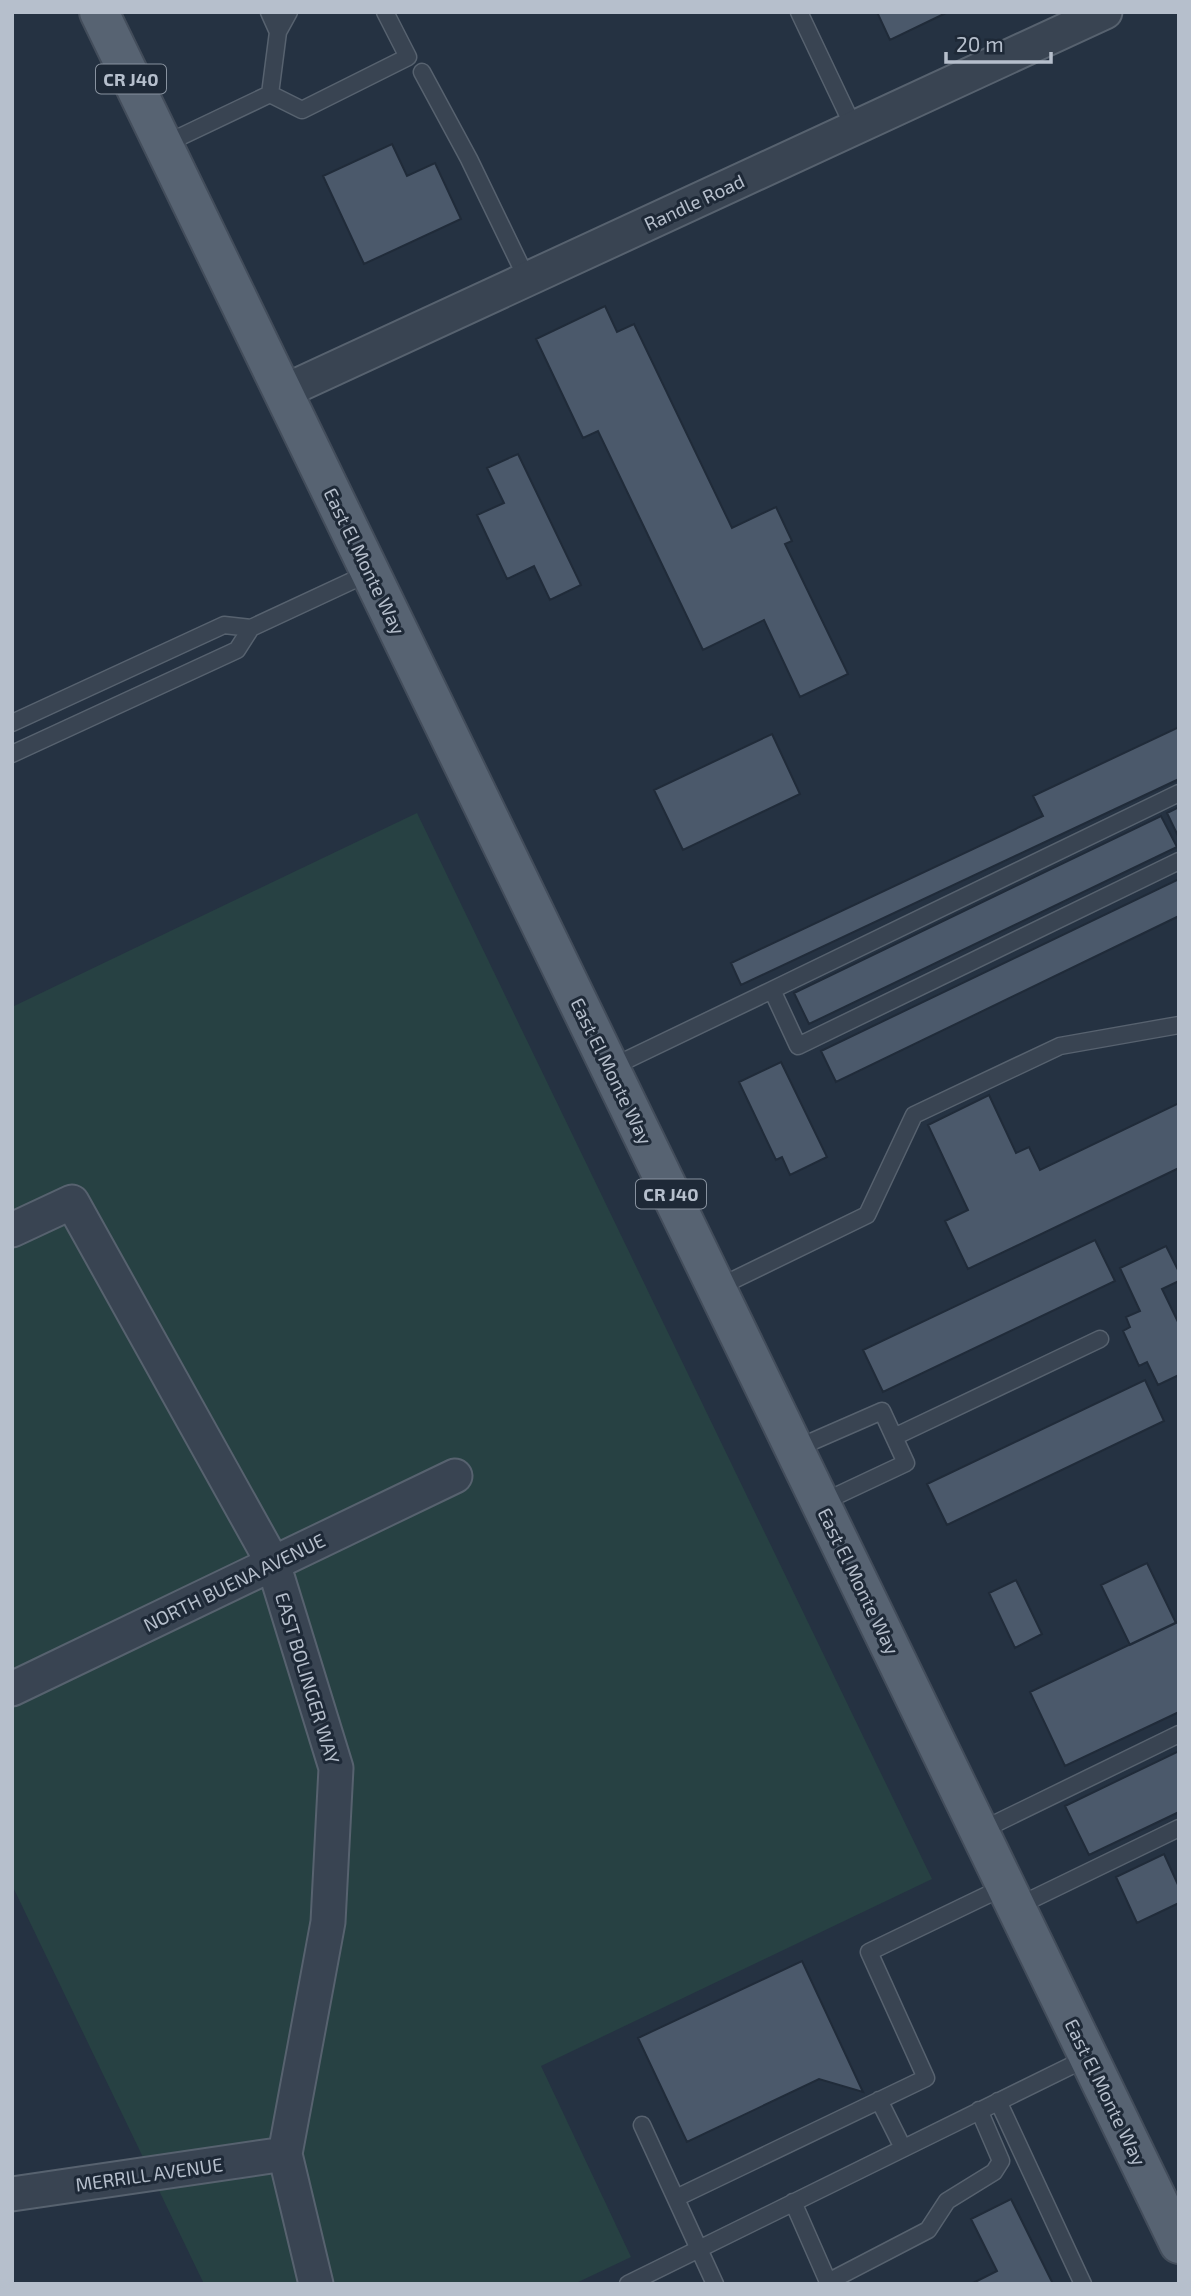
<svg xmlns="http://www.w3.org/2000/svg" width="1191" height="2296" font-family="'Exo 2',sans-serif">
<rect width="100%" height="100%" fill="#253242"/>
<path fill="#274143" d="M417,813L932,1879L541,2066L631,2257L574,2284H204L12,1885V1007Z"/>
<path fill="#4b596b" stroke="#202b39" stroke-width="2" d="M877,12H948L890,40Z
M392,144L407,176L435,163L461,219L364,264L323,176Z
M605,306L617,332L634,324L732,528L776,507L792,541L785,544L848,674L800,697L764,620L703,650L598,431L583,438L536,339Z
M518,454L581,585L550,600L534,566L507,579L477,515L504,503L487,468Z
M1179,727V779L741,985L731,963L1043,816L1033,796Z
M772,734L800,794L683,850L654,790Z
M1179,807V838L1167,813Z
M1161,816L1177,847L809,1024L794,993Z
M1179,879V916L836,1082L821,1051Z
M781,1062L827,1157L790,1175L782,1157L776,1160L739,1082Z
M989,1095L1016,1153L1029,1147L1040,1170L1179,1103V1168L968,1269L945,1221L968,1210L928,1125Z
M1095,1240L1115,1281L883,1392L863,1350Z
M1166,1246L1179,1272V1281L1162,1289L1179,1324V1375L1158,1385L1147,1362L1139,1366L1123,1331L1130,1327L1126,1317L1140,1311L1120,1268Z
M1145,1380L1164,1421L947,1525L927,1484Z
M1147,1563L1176,1623L1130,1645L1101,1585Z
M1016,1580L1042,1634L1015,1648L989,1593Z
M1179,1621V1712L1065,1766L1030,1692Z
M1179,1751V1812L1089,1855L1065,1806Z
M1164,1854L1179,1887V1903L1137,1923L1116,1877Z
M802,1961L863,2092L819,2079L687,2142L638,2038Z
M1011,2199L1053,2284H971L997,2271L971,2219Z"/>
<g fill="none" stroke-linecap="round" stroke-linejoin="round">
<g stroke="#57626f" stroke-width="19">
<path id="lane" d="M269,12L278,32
M799,12L854,128
M422,72L469,159L527,279
M270,94L302,110L408,57L385,12
M270,94L278,32L289,12
M163,145L270,94
M12,723L224,625L251,628
M12,754L237,650L251,628L371,572
M1179,793L772,990L798,1046L1179,861
M610,1068L772,990
M717,1288L867,1215L914,1115L1060,1046L1179,1025
M894,1437L1100,1339
M795,1449L882,1411L906,1463L821,1503
M980,1831L1179,1734
M1016,1907L1179,1828
M879,2100L903,2148
M998,2101L1083,2284
M642,2125L715,2284
M676,2198L926,2078L869,1952L1006,1886
M793,2202L829,2284
M828,2282L928,2230L947,2201L994,2172L1001,2161L979,2110
M628,2284L1089,2057"/>
</g>
<g stroke="#57626f" stroke-width="37">
<path id="street" d="M283,392L1105,12
M12,1230L72,1202L273,1563L336,1768L328,1922L285,2154L316,2284
M12,1689L455,1476
M12,2194L285,2154"/>
</g>
<g stroke="#434d5b" stroke-width="42">
<path id="primary" d="M99,12L1179,2244"/>
</g>
<use href="#lane" stroke="#394452" stroke-width="16"/>
<use href="#street" stroke="#394452" stroke-width="33"/>
<use href="#primary" stroke="#576372" stroke-width="38"/>
</g>
<g text-anchor="middle" dominant-baseline="central" stroke-width="6" stroke-linejoin="round" paint-order="stroke">
<g fill="#1e2937" stroke="#88929f" stroke-width="2">
<rect x="96" y="64.5" width="70" height="29" rx="5"/>
<rect x="636" y="1179.5" width="70" height="29" rx="5"/>
</g>
<g font-size="18" font-weight="bold" fill="#b6bfcc">
<text x="131" y="79">CR J40</text>
<text x="671" y="1194">CR J40</text>
</g>
<g font-size="19" fill="#b6bfcc" stroke="#1e2937">
<text transform="translate(694 202) rotate(-25)">Randle Road</text>
<text transform="translate(365 561) rotate(64)">East El Monte Way</text>
<text transform="translate(612 1071) rotate(64)">East El Monte Way</text>
<text transform="translate(859 1581) rotate(64)">East El Monte Way</text>
<text transform="translate(234 1582) rotate(-26)">NORTH BUENA AVENUE</text>
<text transform="translate(308 1678) rotate(73)">EAST BOLINGER WAY</text>
<text transform="translate(1106 2092) rotate(64)">East El Monte Way</text>
<text transform="translate(149 2174) rotate(-8)">MERRILL AVENUE</text>
</g>
</g>
<rect width="1191" height="2296" fill="none" stroke="#b6bfcc" stroke-width="28"/>
<path d="M946 52v10h105v-10" fill="none" stroke="#b6bfcc" stroke-width="3.5"/>
<text x="956" y="52" font-size="21" fill="#b6bfcc" stroke="#1e2937" stroke-width="5" paint-order="stroke">20 m</text>
</svg>
